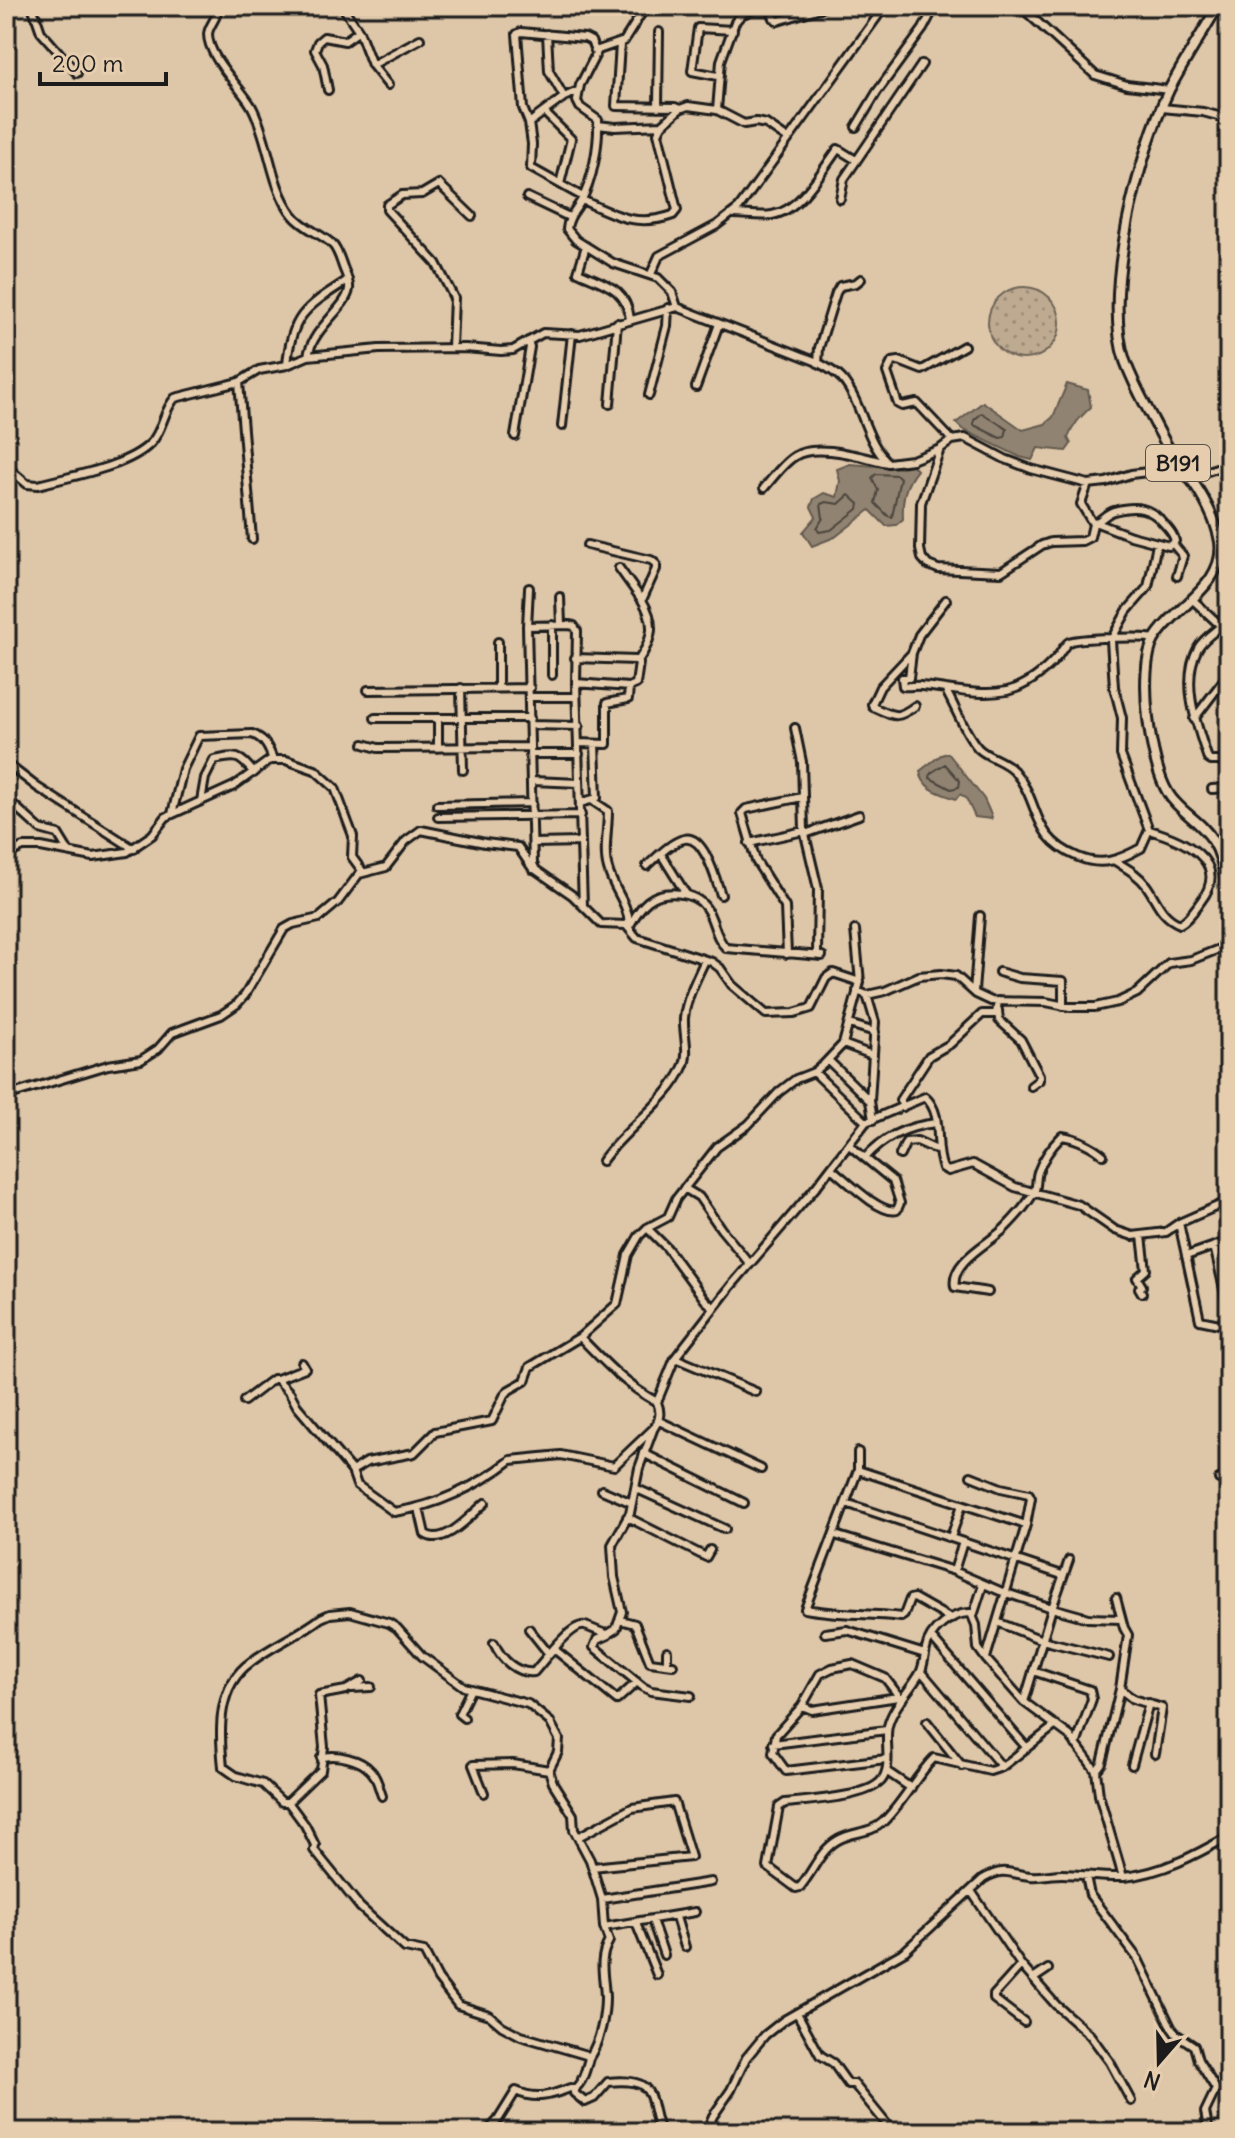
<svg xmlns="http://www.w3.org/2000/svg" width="1235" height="2138" font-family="Delius,sans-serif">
<defs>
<pattern id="park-dots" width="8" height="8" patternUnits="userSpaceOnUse" patternTransform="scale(2)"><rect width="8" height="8" fill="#beaa91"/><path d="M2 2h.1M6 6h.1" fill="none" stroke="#9a8a76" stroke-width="1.8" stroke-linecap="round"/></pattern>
</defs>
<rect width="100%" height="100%" fill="#dec6a8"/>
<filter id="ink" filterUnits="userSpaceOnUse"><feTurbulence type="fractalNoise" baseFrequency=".0125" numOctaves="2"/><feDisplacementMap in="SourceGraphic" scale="16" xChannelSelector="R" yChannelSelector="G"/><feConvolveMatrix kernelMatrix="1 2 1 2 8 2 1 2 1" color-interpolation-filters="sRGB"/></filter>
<g filter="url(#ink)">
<path fill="url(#park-dots)" stroke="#6d6356" stroke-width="2" d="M988 323a36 36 0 1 1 72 0a36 36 0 1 1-72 0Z"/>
<path fill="#918371" stroke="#625a4f" stroke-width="2" d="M1067,384L1088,390L1091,407C1080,417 1073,425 1068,438L1071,444L1066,451L1038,448L1032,460L1020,457L962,429L956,423L983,402L1023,430L1045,424L1053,417Z
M850,464L900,468L912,464L917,470C904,486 902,500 903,519L896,525L886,526L870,510L835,537L812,546L803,532L816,517L811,507L814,499L824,493L837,497L840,481L837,469Z
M948,753L984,799L992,817L991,819L975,817L966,798L960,794L956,799C940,793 923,790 920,771L941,755Z"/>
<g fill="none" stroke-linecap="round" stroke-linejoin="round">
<path stroke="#4b453e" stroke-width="2" d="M982,413L1007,429L1005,437L1000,438L974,425V420Z
M876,474L897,475L900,478L892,517L888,516L875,503L878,490L872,478Z
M849,495L859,504L858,509L831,530L819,532L817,528L823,518L821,504L826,502L839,504Z
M945,764L960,781L959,787L951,789L930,778L931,773Z"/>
<g stroke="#1c1c1c" stroke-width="12">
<path id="minor" d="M32,6L41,32L77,73
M218,6C219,17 209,24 208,34C208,58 241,87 252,107C270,141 270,186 293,215C303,228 320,233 332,244C339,251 341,263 345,272C347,277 350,284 349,289C347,308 313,327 308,356
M342,6L359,31L372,65
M646,6L624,41L598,50L580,85L577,101L580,107L598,120C599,144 593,180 581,201C575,211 568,217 567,229L576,240L613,263L658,278L672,292L677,307
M769,6L774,18L778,21L827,6
M1020,6L1095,75L1127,85L1169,90
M1165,6L1167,7
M547,34L549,71L564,97
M718,76L692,71L698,28L733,30
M388,85L372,65L420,39
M328,90L323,65L315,50L318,42L324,37L345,41L359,31
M1228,104L1229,105
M658,107L659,32
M1162,108L1203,112L1218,116L1229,125
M680,109L688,106L717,110L721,61L735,22L741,15L760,6
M717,110L744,124L756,122L766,124L788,139
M544,112L571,139L560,184
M529,123L564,97L578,91
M598,125L615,127L662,125
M856,127L877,92L923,29L935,6
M527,197L569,217
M583,197L531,168L532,144L529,123L523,108L517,34L521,32L585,38L591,41L596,53
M840,199L844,179L922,64
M582,200C615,215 636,228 673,215L677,210L658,133L662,125L680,109L675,107L616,106L620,44
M734,214C746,214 760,217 772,215C800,211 822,170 838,149L856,160
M586,246L578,272C604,284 626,287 630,319
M651,274L659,256L717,225L739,208L885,6
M452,348L454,298L436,263L387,210V205L402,195L422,194L439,184L472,216
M818,363L819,348L836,293L840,286L856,283L861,279
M287,365C291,314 308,306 348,280
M239,382L252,539
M696,387L719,324
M649,395L667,326L668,308
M610,404L617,323
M562,426L572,334
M515,436L530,347L528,341
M952,440L917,403L902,406L898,404L887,372L892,362L899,361L922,370L964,346
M940,449L921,503L920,549L922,558L928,565L938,569L1001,572L1042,545L1051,542L1082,541L1090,537L1093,524L1081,504L1088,484
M6,466L27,484L38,485C71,476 128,467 151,443C163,430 163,411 175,398L239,382L259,370L287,365L308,356L379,349L465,348L501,351L513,350L543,333L580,335L677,307L815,361C824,366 835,371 842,379C863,404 864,439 888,463L912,460L940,449L952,440L965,438L1005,459L1031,469L1088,484L1106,482L1131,474L1181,468
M1189,477L1229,464
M764,488C773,478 783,463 795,456C816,442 864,458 888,463
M1093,524C1101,521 1106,513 1114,511C1136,505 1151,507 1165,525C1170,531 1173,533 1175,541L1169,546L1131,536L1097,523
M1173,544L1183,556L1177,576
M587,545L651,560L656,564V569L642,600C656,623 653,639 638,661
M619,568L642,600
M529,588L527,626L533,864L536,870L572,895L601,924L626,925L637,938L712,962L720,968L732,985L766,1014L794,1013L811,1008L826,978L833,973L860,982L843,1044L824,1064L814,1072L796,1079L779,1092L748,1125L717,1147L676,1199L668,1217L647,1228L639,1236L628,1255L617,1304L580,1337C604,1362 627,1386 657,1402L675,1358L731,1286L816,1187L866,1122L925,1097C945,1115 933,1146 943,1168L948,1171L973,1164L1015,1187L1079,1205L1115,1230L1133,1236L1166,1232L1179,1223L1229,1201
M560,597L561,625
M1192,599L1221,626C1214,632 1203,639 1198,648C1180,682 1197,726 1208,759L1211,761H1229
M946,600L919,635L912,653L909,678H902L903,686C909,687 915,685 921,686C948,688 980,697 1007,691C1027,686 1045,671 1058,656C1061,652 1065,644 1069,642C1075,638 1147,636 1154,639
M552,625V675
M527,626L569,625L574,626L577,631L576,683L583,906
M498,642V688
M912,653L880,687L872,704L873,707C894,716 896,720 915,706
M575,658L636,660L639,663L636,684L629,687L576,683
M461,688L463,770
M945,689C956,708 964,732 978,748C988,758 1004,760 1014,771C1042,803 1029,837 1078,857C1102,867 1119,860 1141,848L1149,830L1121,755L1122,718L1114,687L1111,640L1127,611L1148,587L1157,544
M368,690L530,688
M530,697H576
M375,718H530
M1194,719L1229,673
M1229,720L1227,724L1229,729
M530,725L579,726
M795,728L802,762L804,830L818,889L817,953
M579,743L607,744V703L628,699L629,687
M364,744L378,748L530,747
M438,748V718
M530,754H579
M6,763L37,787L134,849
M533,781L579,783
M1212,789L1229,788
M6,798L40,829L58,834L69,852
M201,801L205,778L214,760C237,755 239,755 254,773
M593,801L608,811C608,830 603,852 608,869C613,889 628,903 629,924
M580,803L597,798L595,744
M437,805L532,803
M172,814L183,769L199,736L252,734C264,738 269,748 273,760
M438,817L581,815
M805,834L859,815
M533,843L581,842
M749,843L804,831
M661,854L686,894
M6,855L23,847H41L93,857L127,852L152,835L166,817L234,786L270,760H286L315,770L335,788L353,836L352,857L363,872
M1115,861C1126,868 1138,874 1146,885C1157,900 1161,917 1180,924C1189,919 1195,909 1201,901C1232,860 1180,839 1149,830
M647,866C657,857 671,842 684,839C704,834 716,880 721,895
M629,927C634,918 639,908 648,901C663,889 695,891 706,908C715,921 714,936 726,948L822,956
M855,930L860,982
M787,954L785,907L756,861L742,813L746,809L802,797
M999,972L1020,978L1063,981V1006
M857,991L867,995L885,991L919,976L941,974L956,976L976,994L991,1001L1046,1002L1070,1007H1095L1118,1002L1137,993L1169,963L1191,960L1229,945
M974,991L980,916
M867,995L875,1022L870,1101L873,1120
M998,1010L999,1020L1021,1040L1039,1075V1080L1031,1086
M849,1024L875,1032
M843,1044L872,1055
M828,1060L870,1101
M814,1072L866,1122
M6,1096L108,1065L141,1060L158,1049L172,1033L221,1015L237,1004L245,995L284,929L293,924L319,918L338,902L359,874L386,867L406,841L421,830L485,843L518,847L533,869
M903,1107L900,1100L929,1056L950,1044L982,1014H996L998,1001
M900,1155L906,1142L917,1141L939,1151
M865,1158C884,1136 908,1126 936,1123
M602,1161C623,1131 670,1099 683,1067C690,1053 683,1033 684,1018C686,998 697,978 705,960
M831,1168C845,1179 880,1215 897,1210L900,1203L893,1181L849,1145
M684,1188L699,1197L721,1229L750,1264
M1179,1223L1200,1320L1229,1326
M647,1228L667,1248L705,1300L714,1308
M1142,1236L1146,1270L1137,1278L1142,1286L1139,1288L1142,1293
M1214,1246L1229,1311
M1186,1256L1229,1241
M988,1292L955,1287C950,1262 988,1244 1004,1229C1014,1219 1029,1203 1035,1190C1037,1185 1036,1177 1038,1172C1043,1158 1052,1146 1062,1136C1076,1138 1093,1146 1103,1155
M675,1358L756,1392
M277,1379L305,1368L302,1363
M244,1401L273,1379H277L290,1393L297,1406L352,1471L357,1485L394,1512C436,1506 478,1486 511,1460L561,1455L614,1466L654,1428C660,1419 661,1412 657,1402
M659,1421L761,1469
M858,1452V1470L805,1609C836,1615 869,1613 901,1617L904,1615L910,1599L914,1598L951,1619
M643,1453L744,1503
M858,1470L1026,1525
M352,1471L367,1462L414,1453L435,1432L492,1421L504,1396L509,1390L525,1381L530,1367L580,1337
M971,1476L1001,1488L1029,1494L1031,1498L1026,1525L986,1658
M1219,1479L1229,1476
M635,1488L725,1529
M602,1490L632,1503
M846,1503L1062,1575
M419,1508L425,1534C444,1547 471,1515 485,1503
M627,1517L706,1557L710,1550
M835,1535L954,1571L1000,1591L1052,1608L1024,1702
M951,1537L962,1505
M1069,1560L1052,1608L1088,1618L1121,1619
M954,1571L963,1542
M973,1616L983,1585
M620,1620L635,1624L650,1662L673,1665
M997,1622L1042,1640L1109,1657
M529,1629L549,1654
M825,1633L847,1630L925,1654
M608,1635L597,1640L594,1647L643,1687L651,1691L691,1696
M931,1637L1027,1748
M494,1643C501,1659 516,1674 534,1672C543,1662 571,1623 585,1626C593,1628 599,1633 608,1634L616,1629L622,1612L614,1577L612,1545L630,1513L639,1468L653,1430
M554,1649L617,1700L637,1682
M667,1651V1664
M921,1671L1002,1767
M1033,1671L1090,1690L1092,1699L1076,1745
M352,1688L371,1687
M1120,1689L1133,1699L1162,1708L1155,1754
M802,1706L812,1710L898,1697
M464,1718L459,1714L471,1689
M927,1722L962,1766
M1056,1725L1002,1767L990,1771L934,1758C915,1777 903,1803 883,1822C870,1834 853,1831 838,1840C820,1850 813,1872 800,1887L796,1888L768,1867L779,1807L785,1803C809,1800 865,1798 881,1781C893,1767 884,1743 888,1726C893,1706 910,1691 920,1673C924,1665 924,1658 926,1649C929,1631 952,1612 971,1613L976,1625L978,1648L986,1659L1024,1702L1070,1736L1096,1771L1099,1795L1123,1877
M773,1744L887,1730
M321,1758C335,1753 361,1759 371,1771C377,1777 379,1788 382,1796
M886,1759L786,1771L773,1753L776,1735L802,1706L820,1674L832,1668L852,1664L885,1678L902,1700
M1132,1765L1149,1703
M886,1771L911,1788
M1096,1771L1102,1763L1120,1689L1128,1635L1124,1628L1116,1598
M484,1793L473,1765L513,1764L549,1770
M288,1802L321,1770L324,1747L319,1695L346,1690L362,1681
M578,1837L632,1808L674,1802L691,1857L592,1867
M1086,1876L1090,1895L1138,1959L1171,2027L1176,2034L1194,2046L1198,2060L1216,2089L1205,2112L1209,2132
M971,1891L1021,1965L1056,2005L1090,2035L1110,2062L1131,2101
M602,1899L711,1882
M676,1917L685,1947
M652,1920L664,1955
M636,1923L657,1975
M604,1927L695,1912
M1021,1965L994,1995V1999L1024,2022
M1033,1979L1048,1969
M797,2013L820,2055L833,2063L848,2084H854L893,2132
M589,2058C600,2041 605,2017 605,1997C604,1975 598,1960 609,1941L604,1927L602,1899L590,1860L574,1830L573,1815L553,1783L549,1770L558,1752L559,1739L550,1722L528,1704L464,1687L422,1656L397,1628L389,1623L350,1612L330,1614L321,1618C299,1635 273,1645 251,1662C217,1686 219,1730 223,1767L236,1776L263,1784L282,1802H288L305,1825L315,1845L314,1850L360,1907L405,1948L424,1952L438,1979L458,2005L489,2015L502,2026L521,2036L586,2055L589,2058C586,2069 583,2083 574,2089V2093L585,2102L594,2098L608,2082C659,2077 647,2097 660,2132
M297,2132L353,2129L354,2132
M487,2132L498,2120L516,2091C535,2100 550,2096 570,2088L574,2089
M706,2132L713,2116L731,2090L746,2058L765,2035L784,2020L905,1951L983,1879C1006,1866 1008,1874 1030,1876C1041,1877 1051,1874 1062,1874C1082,1874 1103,1878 1124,1877C1162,1873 1196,1855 1229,1836"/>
</g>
<g stroke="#1c1c1c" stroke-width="14">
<path id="major" d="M1218,6C1202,34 1184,61 1169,90C1139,153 1102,293 1125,361C1131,377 1140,395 1148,410C1157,427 1170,454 1181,468C1182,470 1189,476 1189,477C1202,493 1217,522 1220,542C1226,586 1173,607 1154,640C1137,669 1150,765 1168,793C1179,812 1202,821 1213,841C1223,857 1224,875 1229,893"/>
</g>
<use href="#minor" stroke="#e6cdae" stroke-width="6"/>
<use href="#major" stroke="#e6cdae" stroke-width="8"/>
</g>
</g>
<g text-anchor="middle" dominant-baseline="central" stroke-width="8" stroke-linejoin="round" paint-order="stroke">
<rect fill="#e6cdae" stroke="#595148" stroke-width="2" x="1146" y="445" width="64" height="36" rx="6"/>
<g font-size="22" font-weight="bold" fill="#1c1c1c">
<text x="1178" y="463">B191</text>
</g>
</g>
<rect width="1235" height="2138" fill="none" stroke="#e6cdae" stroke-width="32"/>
<rect x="16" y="16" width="1203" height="2106" fill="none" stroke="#1c1c1c" stroke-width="3" filter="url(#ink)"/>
<g transform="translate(1159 2062) rotate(200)" stroke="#e6cdae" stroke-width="6" paint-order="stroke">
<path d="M0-6L14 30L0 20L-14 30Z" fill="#1c1c1c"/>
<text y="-12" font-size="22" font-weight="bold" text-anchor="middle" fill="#1c1c1c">N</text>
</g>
<path d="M40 72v12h126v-12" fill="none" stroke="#1c1c1c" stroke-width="4"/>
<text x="52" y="72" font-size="24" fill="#1c1c1c" stroke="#e6cdae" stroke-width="6" paint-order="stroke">200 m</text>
</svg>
